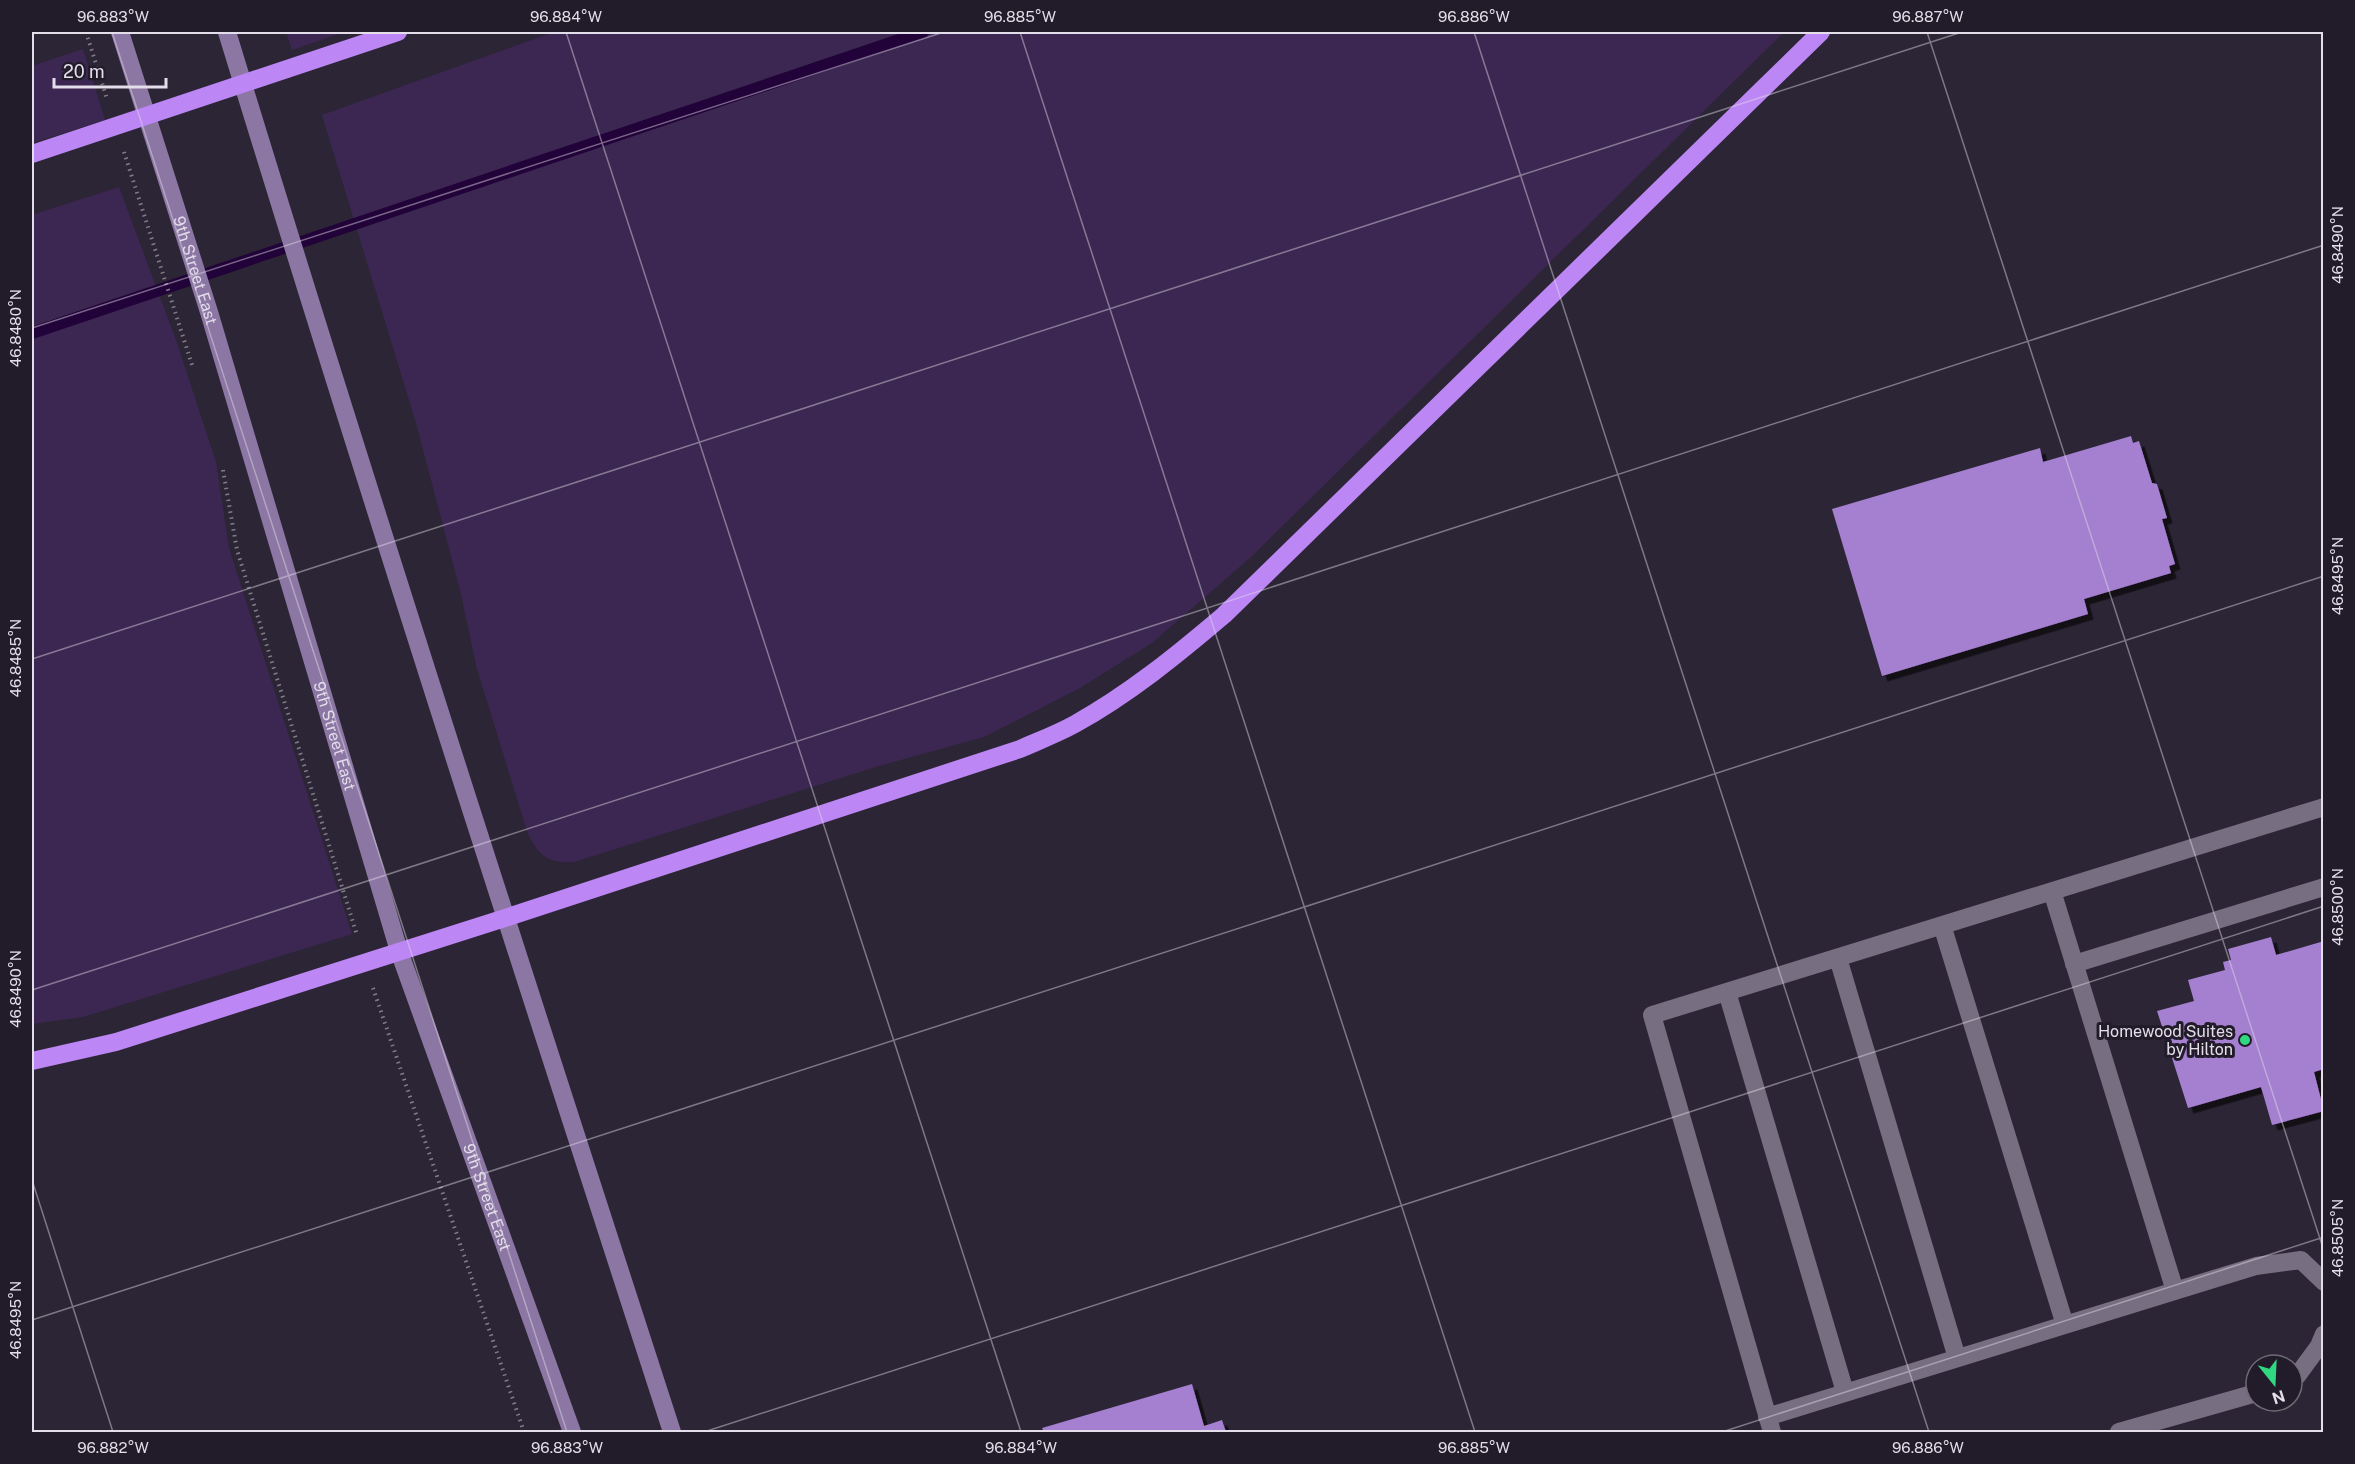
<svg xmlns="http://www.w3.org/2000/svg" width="2355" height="1464" font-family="'Public Sans',sans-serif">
<defs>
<filter id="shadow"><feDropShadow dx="5.5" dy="5.5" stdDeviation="0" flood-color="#0009"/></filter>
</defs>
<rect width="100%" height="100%" fill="#2c2535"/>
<path fill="#3c2752" d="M286,32H344L292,50Z
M554,32H1784L1251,557L1152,643L1080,688L984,737L879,766L574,862C549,864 537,855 527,831L477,669L460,590L416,423L322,115Z
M83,49L105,120L32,143V66Z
M119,187L176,340L216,462L229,548L352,934L83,1017L32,1024V215Z"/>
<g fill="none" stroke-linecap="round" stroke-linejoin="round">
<path stroke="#210239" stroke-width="12" d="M32,333L923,32"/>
</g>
<path fill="#a57fd0" filter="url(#shadow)" d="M2131,436L2133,443L2139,441L2152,483L2157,484L2167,518L2162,519L2175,564L2169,566L2171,573L2084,599L2088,614L1882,676L1832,509L2040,448L2043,462Z
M2271,937L2276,955L2324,941V1069L2314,1072L2324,1111L2272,1125L2261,1087L2188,1108L2157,1011L2194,1001L2188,980L2225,970L2223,962L2231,960L2228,949Z
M1192,1384L1204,1426L1222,1420L1226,1432H1044L1042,1428Z"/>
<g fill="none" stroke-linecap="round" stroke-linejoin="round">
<path stroke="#837d8b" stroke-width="4" stroke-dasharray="1.5 4.5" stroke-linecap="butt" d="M86,32L107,99
M124,152L193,368
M223,470L237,550L357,935
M373,988L524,1432"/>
<path stroke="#776f81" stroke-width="18" d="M2052,891L2175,1291
M1942,925L2065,1325
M1838,958L1957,1358
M2074,964L2324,887
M1727,992L1845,1392
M2292,1378L2297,1376L2319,1346L2324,1334
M1767,1417L2256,1266L2301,1260L2324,1282
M1772,1432L1652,1015L2324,807
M2119,1432L2256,1393"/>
<g stroke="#8c76a4" stroke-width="18">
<path id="s1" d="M120,32L209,312L399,951L572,1432"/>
<path d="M227,32C370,500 521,966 672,1432"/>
</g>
<path stroke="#bc86f5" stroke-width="18" d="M32,154L398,32
M32,1061L116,1042L505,918L1020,749C1038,741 1057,734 1075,724C1129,694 1177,655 1224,615L1821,32"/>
</g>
<path fill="none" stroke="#e3dee9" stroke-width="1.5" stroke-opacity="0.45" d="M112,32L567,1432M566,32L1021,1432M1020,32L1475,1432M1474,32L1929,1432M1927,32L2324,1251M32,328L944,32M32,659L1962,32M32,990L2324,245M32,1180L113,1432M32,1320L2324,576M704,1432L2324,906M1722,1432L2324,1237"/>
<circle fill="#31d882" stroke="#221c2a" stroke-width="2" cx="2245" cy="1040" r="6"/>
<g text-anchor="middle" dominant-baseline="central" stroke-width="6" stroke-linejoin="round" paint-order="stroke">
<g font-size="16" fill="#e3dee9" stroke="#221c2a">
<text stroke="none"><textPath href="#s1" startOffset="250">9th Street East</textPath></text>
<text stroke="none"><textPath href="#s1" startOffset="736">9th Street East</textPath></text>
<text stroke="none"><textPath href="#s1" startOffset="1222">9th Street East</textPath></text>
</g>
<g font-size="16" fill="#e3dee9" stroke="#221c2a" text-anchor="end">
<text x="2233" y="1031">Homewood Suites<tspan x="2233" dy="18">by Hilton</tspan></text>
</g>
</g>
<rect width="2355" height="1464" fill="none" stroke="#221c2a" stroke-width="66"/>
<g transform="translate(2274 1383) rotate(162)"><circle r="28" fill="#221c2a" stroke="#6f6a76" stroke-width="1.5"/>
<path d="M0-4.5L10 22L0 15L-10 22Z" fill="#31d882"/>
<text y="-9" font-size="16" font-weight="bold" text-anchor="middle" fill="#e3dee9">N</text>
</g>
<path d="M54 78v9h112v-9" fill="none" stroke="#e3dee9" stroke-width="3"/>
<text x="63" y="78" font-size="18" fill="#e3dee9" stroke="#221c2a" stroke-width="4.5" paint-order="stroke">20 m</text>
<rect x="33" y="33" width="2289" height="1398" fill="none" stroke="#e3dee9" stroke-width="2"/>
<g font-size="15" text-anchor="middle" fill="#e3dee9">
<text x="113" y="22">96.883°W</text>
<text x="566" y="22">96.884°W</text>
<text x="1020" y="22">96.885°W</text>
<text x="1474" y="22">96.886°W</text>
<text x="1928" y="22">96.887°W</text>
<text transform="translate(2338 245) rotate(-90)" y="5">46.8490°N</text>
<text transform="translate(16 328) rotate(-90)" y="5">46.8480°N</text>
<text transform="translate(2338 576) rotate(-90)" y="5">46.8495°N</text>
<text transform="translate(16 658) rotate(-90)" y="5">46.8485°N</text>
<text transform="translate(2338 907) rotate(-90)" y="5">46.8500°N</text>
<text transform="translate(16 989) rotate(-90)" y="5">46.8490°N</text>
<text transform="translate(2338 1238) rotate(-90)" y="5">46.8505°N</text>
<text transform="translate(16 1320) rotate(-90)" y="5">46.8495°N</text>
<text x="113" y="1453">96.882°W</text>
<text x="567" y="1453">96.883°W</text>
<text x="1021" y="1453">96.884°W</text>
<text x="1474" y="1453">96.885°W</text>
<text x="1928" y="1453">96.886°W</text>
</g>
</svg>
